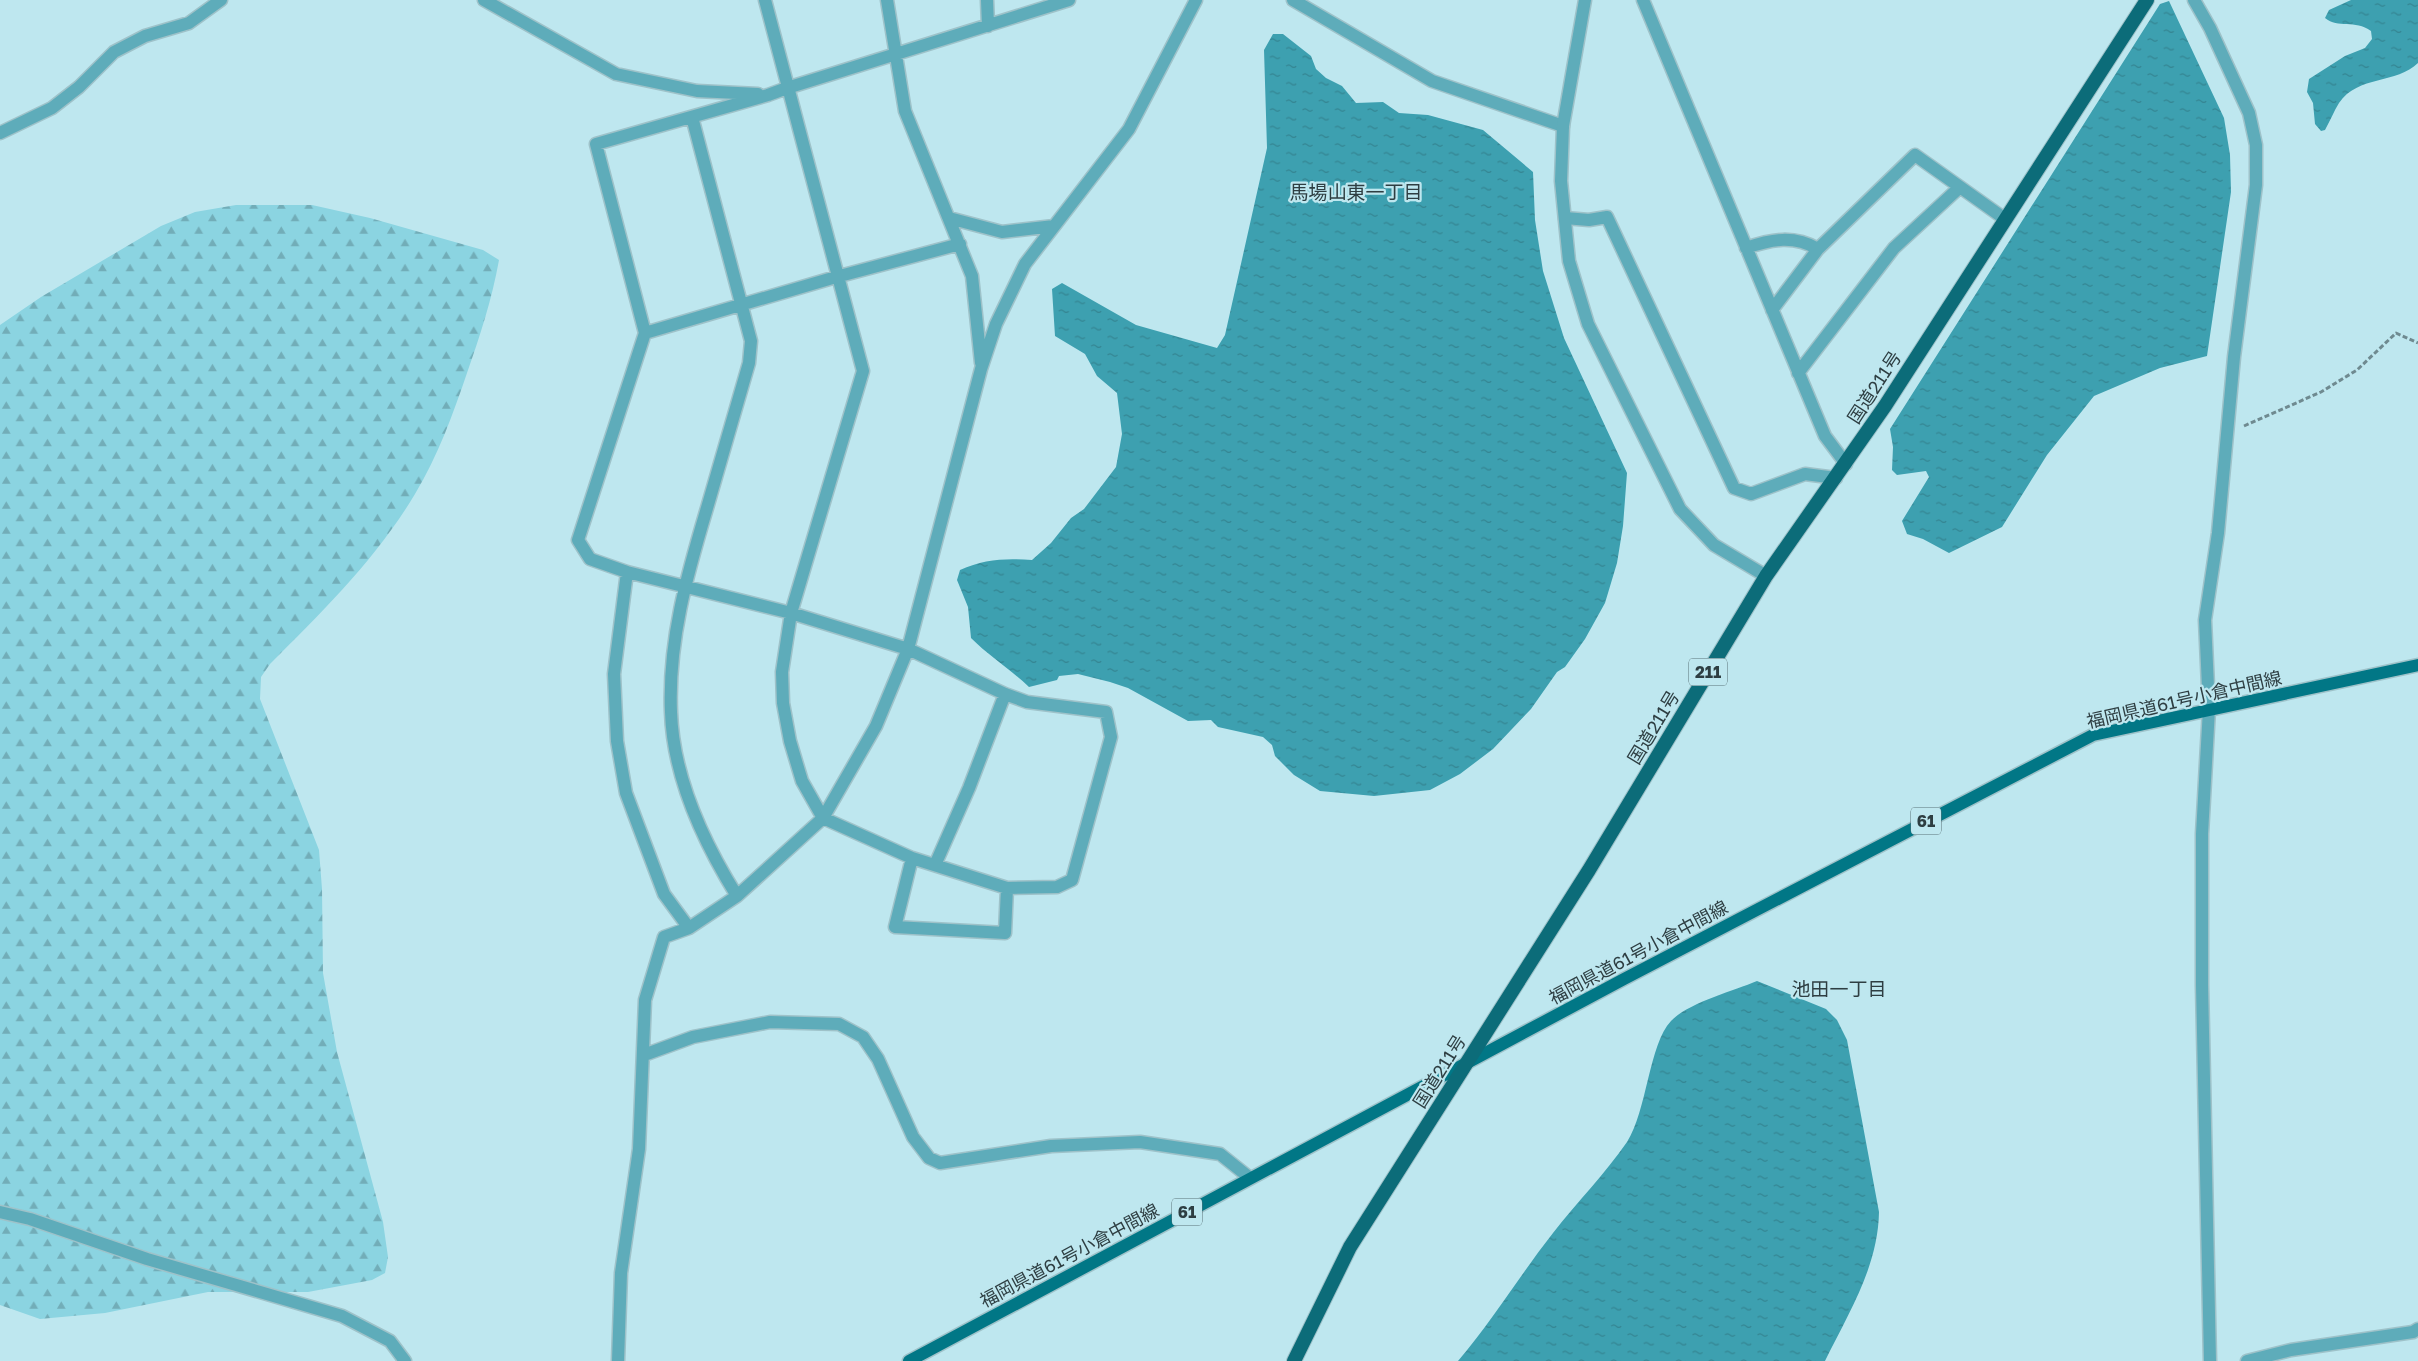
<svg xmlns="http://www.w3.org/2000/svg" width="2418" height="1361" font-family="'Golos Text','Noto Sans JP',sans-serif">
<defs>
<pattern id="forest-firs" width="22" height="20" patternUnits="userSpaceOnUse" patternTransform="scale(1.25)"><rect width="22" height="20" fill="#8bd4e1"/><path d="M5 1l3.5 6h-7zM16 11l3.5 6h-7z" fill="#72adb8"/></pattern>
<pattern id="water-ripples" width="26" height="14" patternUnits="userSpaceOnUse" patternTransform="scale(1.25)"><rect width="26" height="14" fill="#3da0b0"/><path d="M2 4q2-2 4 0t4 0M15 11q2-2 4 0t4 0" fill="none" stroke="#348491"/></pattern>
</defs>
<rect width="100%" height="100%" fill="#bee7ef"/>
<path fill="url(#forest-firs)" d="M236,205H312L370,218L483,250L499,260C492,299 480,336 467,373C453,414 438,456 415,494C377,558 322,612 270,664L261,677L260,699L319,850L322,889L323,973L337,1052L383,1222L388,1257L385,1273L372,1280L308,1292H208L105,1313L40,1319L0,1305V325L41,297L161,226L195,212Z"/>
<path fill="url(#water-ripples)" d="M2351,0H2418V63C2397,84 2358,75 2339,103C2334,111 2330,121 2325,130L2321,131L2315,124L2313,103L2307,92L2309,79L2345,56L2365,48L2372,39L2371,31C2355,19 2338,29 2325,18L2329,10Z
M2169,1L2224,118L2230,155L2231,192L2207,356L2160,368L2094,396L2047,455L2002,527L1949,553L1923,539L1907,534L1902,521L1929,477L1926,471L1897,475L1892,470L1893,447L1890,429L2160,4Z
M1273,34H1283L1311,56L1316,69L1326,78L1342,86L1356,103L1383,102L1399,113L1428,115L1483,130L1533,172L1535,220L1543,271L1564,338L1627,473L1623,526L1617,563L1605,603L1585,639L1565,667L1557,672L1531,709L1493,749L1460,774L1430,790L1374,796L1320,791L1294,775L1275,756L1272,745L1263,737L1218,727L1211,720L1188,721L1128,688L1110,682L1078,674L1059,676L1057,680L1029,687C1010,669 989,656 971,638L968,607L957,580L960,570C984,559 1006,558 1032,560L1051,543L1071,518L1084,509L1116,467L1122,434L1117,393L1097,376L1085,354L1055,336L1052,289L1062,283L1136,325L1217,348L1225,335L1267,148L1264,50Z
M1757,981L1826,1009L1837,1020L1847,1040L1879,1212C1878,1267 1849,1312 1825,1361H1458C1493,1320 1520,1275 1553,1233C1577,1202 1605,1174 1627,1142C1647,1111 1649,1044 1671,1021C1688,1003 1733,991 1757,981Z"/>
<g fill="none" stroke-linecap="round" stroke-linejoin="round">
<g stroke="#9ec2c9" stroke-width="15">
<path id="minor" d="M484,0L616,74L697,91L758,94
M765,0L863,371L791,613L782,672L783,703L790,741L802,781L823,818L912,858L1007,888L1057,887L1072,880L1111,737L1106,712L1027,702L1005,694L908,649L791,613L627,572L590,559L578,540L645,333L596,144L768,95L787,88L1069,0
M887,0L905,111L972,276L981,363
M987,0L988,26
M1293,0L1432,81L1563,126
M1643,0L1825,436L1846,464
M2194,0L2210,28L2249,113L2256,145V185L2234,357L2218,533L2205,620L2209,709L2202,834V985L2210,1361
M692,117L751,341L749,363C735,411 721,460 707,508C687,575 668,641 671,712C673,776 704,843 737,896
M0,133L52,108L79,87L114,52L145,36L189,23L221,0
M949,218L1002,232L1054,226
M1565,218L1589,220L1607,217L1734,488L1751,494L1805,474L1836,478
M1746,248C1772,239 1794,235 1818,249
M1772,310L1818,249L1915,155L2005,219
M645,333L836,277L960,244
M1798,373L1894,248L1960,187
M627,572L614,674L617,741L626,793L664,894L689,928
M912,858L895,927L1005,933L1007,888
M935,865L969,788L1005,694
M644,1055L693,1037L770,1022L839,1024L863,1037L878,1059L913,1137L929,1158L940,1163L1051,1146L1140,1142L1220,1154L1250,1178
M0,1212L30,1219L147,1259L342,1316L390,1341L405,1361
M618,1361L621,1273L639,1149L645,1000L664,937L689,928L737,896L823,818L876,726L908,649L981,369L996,324L1025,264L1129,129L1196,0
M2247,1361L2291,1350L2413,1332L2418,1329"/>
</g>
<g stroke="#9ec2c9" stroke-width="15">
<path id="tertiary" d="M1585,0L1563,126L1561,181L1569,261L1588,324L1680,509L1714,545L1766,576"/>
</g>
<g stroke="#9ec2c9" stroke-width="15">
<path id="primary" d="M909,1361L1624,979L2093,735L2418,665"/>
</g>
<g stroke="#9ec2c9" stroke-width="16">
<path id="trunk" d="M1294,1361L1350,1247L1589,870L1766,576L1885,406L2147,0"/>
</g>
<path stroke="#6f8a90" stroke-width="3" stroke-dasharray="5 2.5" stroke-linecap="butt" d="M2244,426L2321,392L2357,370L2396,333L2418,343"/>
<use href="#minor" stroke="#5eacba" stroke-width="12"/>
<use href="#tertiary" stroke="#5eacba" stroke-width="12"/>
<use href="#primary" stroke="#017786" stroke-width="12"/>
<use href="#trunk" stroke="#0c6c79" stroke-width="14"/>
</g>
<g text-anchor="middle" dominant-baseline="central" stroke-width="4.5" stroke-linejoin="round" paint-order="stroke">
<g fill="#bee7ef" stroke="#597176" stroke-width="1">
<rect x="1689" y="658.5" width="38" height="27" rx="4"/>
<rect x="1911" y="807.5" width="30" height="27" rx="4"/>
<rect x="1172" y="1198.5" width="30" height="27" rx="4"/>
</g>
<g font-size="16" font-weight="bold" fill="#2e3e42">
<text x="1708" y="672">211</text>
<text x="1926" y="821">61</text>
<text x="1187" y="1212">61</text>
</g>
<g font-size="18" fill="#2e3e42" stroke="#bee7ef">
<text transform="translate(1874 387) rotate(-57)">国道211号</text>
<text transform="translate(2184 699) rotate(-13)">福岡県道61号小倉中間線</text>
<text transform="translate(1653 727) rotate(-59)">国道211号</text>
<text transform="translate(1638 952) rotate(-28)">福岡県道61号小倉中間線</text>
<text transform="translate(1439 1071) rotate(-58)">国道211号</text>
<text transform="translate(1069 1255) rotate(-28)">福岡県道61号小倉中間線</text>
</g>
<g font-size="19" fill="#2e3e42" stroke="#bee7ef">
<text x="1356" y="191">馬場山東一丁目</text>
<text x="1839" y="988">池田一丁目</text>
</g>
</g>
</svg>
